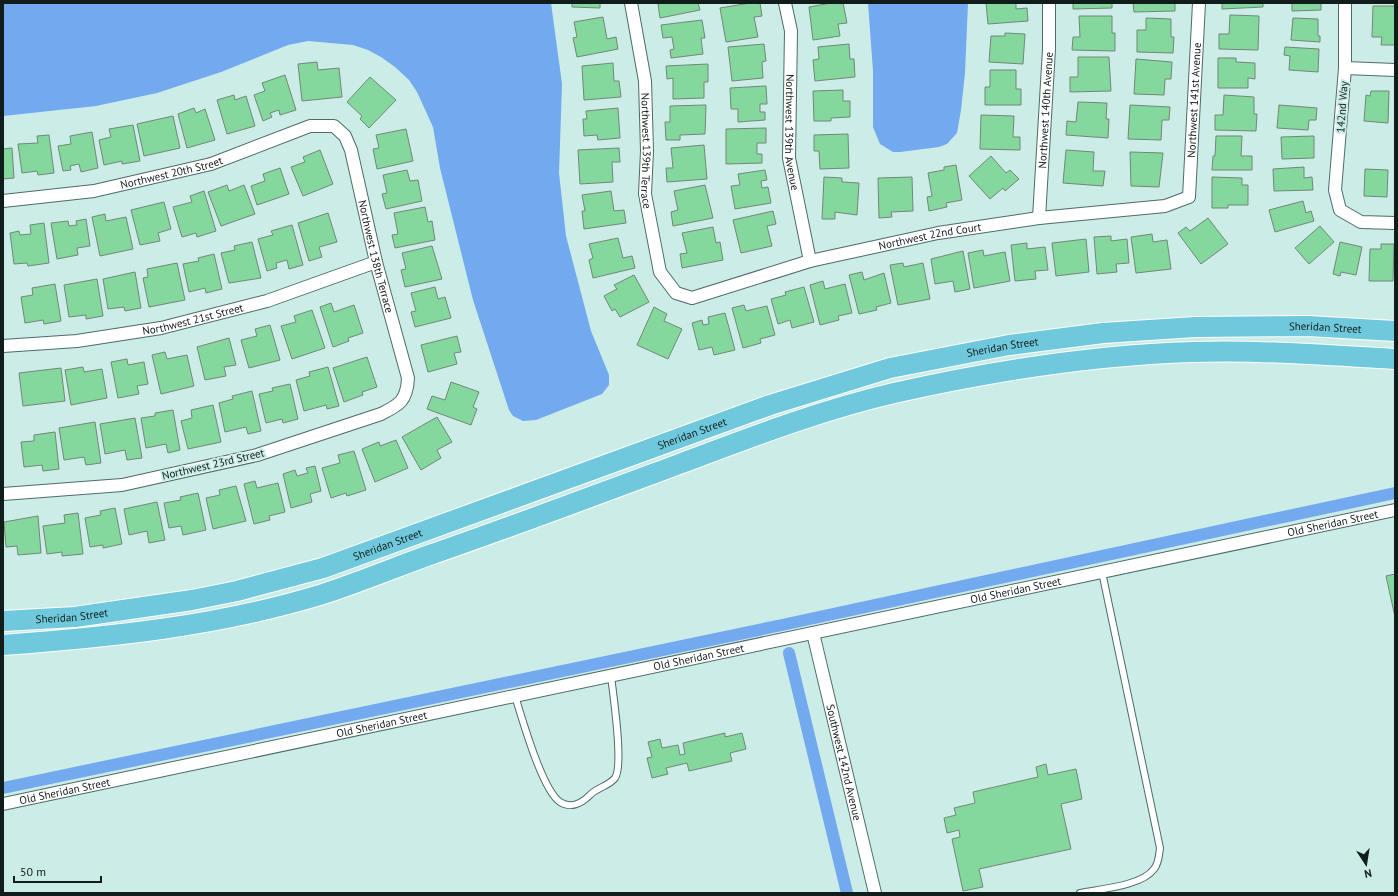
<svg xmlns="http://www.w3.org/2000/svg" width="1398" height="896" font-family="'PT Sans',sans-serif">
<rect width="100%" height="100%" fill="#cbece7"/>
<path fill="#73a9ee" d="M3,3H551L562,84L559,173L566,236L591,331L609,375V385L602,394L536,420L523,421L513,416L509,410L473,300L440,168L433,127L417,92L409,80L395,67L381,57L368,50L353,45L308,41L288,45L221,72L157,93L96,106L3,116Z
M868,3H968L965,73L961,110L957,133L947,144L939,147L900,152H893L880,144L873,127V71Z"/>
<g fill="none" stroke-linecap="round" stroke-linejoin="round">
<path stroke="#73a9ee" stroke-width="12" d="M789,653L847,893
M3,788L782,625L1395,493"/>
</g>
<path fill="#85d89d" stroke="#728777" d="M572,3H600V8L572,7Z
M663,3H698L700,10L660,18L658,4Z
M750,3H760L762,16L754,17L758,37L726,42L720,8Z
M831,3H843L847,23L838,24L840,36L813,40L809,7Z
M986,3H1016V9L1027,8L1028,21L988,24Z
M1073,3H1112V8L1073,9Z
M1133,3H1175V11L1134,12Z
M1222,3H1263V7L1222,9Z
M1292,3H1321V10L1292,11Z
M1373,6H1395V45H1381L1382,37H1372Z
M1230,15L1259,16L1258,50L1219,49V34H1229Z
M1079,16H1112V33H1115V51L1072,50L1073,37H1080Z
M603,17L607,39L616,37L618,49L577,57L573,38L577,37L574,22Z
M1146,18L1171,19V37H1174L1173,53L1137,52V30H1146Z
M1293,18L1318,19V36H1320V42L1291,40Z
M702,20L705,38H701L703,54L671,58L670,50L674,49L672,37L663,38L661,25Z
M1005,33L1025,34L1023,64L989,62L991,36H1005Z
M764,44L766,61L762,62L763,78L732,81L728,47Z
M849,44L850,59H854L855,77L815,81L813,60L819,59L818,47Z
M1285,47L1319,49L1318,72L1289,70L1290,56L1284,55Z
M1078,57H1109L1111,91L1070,92V77H1078Z
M1218,58H1236V62L1255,63V79L1248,78V88H1218Z
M1136,59L1172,62L1171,79H1165L1164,95L1134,94Z
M317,62L318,70L339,68L342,97L302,101L298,64Z
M613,63L614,81H619L621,97L584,100L582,66Z
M708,64V82H704V98L673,99V78L667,79L666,66Z
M990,70H1016V89H1021V105H985V87H990Z
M285,75L296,110L280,115L279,110L270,113L272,117L263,121L254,95L265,91L262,83Z
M370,77L396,100L369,128L360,119L362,116L347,102Z
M766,86L767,104H760V112H765V120L738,122V109H731L730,88Z
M843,90V101H850V117L831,118V121H814L813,91Z
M1371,91H1389L1388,123L1364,121L1366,95L1370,96Z
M234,95L235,100L246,96L255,126L227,134L217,100Z
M1224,95L1254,97V114H1257L1256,131L1215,130V115H1223Z
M1078,102L1107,103L1106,119H1109L1108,138L1066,135L1067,121L1076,122Z
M706,105L705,134L680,135V140H666L665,122H670V106Z
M1130,105L1170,107L1169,120H1162L1161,140L1128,139Z
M1279,105L1317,108L1316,120H1309L1308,130L1277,128Z
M194,108L196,113L205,109L215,140L187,148L178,114Z
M618,108L620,138L598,140L597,135L584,136L583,119H587L586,111Z
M981,115L1014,116L1013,137H1020V150L980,149Z
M173,116L180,148L144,156L137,124Z
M133,125L140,161L122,164V161L104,165L99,140L111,137L109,129Z
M766,128V143H757V154H762V163L726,164V129Z
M406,129L413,161L377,169L373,149L379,148L376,135Z
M92,132L98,168L81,172L79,164L70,166L71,170L63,171L58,146L71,144L70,136Z
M848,134L849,168L820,169L819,151H814V135Z
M49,135L54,173L38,175L37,171L22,173L18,144L38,143L37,136Z
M1216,136H1242L1241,156H1252V170H1212L1213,156H1215Z
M1314,136V158L1282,159L1281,137Z
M704,145L707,179L667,182L666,168H673L671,148Z
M12,148L14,178L3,179V149Z
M619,148L620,162H612L613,182L580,184L578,150Z
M320,150L333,184L303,196L291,167L305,162L303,157Z
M1066,150L1094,152L1093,171H1105L1103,186L1063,183Z
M1130,152L1163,153L1159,187L1131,186Z
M991,156L1006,173L1010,170L1019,179L1005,191L1003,188L990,199L969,176Z
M956,165L962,200L946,203L947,207L929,211L927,197L932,196L928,173L944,170V167Z
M1304,167V178L1312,177L1313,190L1274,191L1273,169Z
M280,168L289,194L257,205L251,186L265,181L263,174Z
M1365,169L1388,170L1387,197L1364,196Z
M407,170L410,181L418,180L422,201L386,209L382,194L387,193L383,175Z
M765,170L767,180L761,181L762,188L768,187L771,203L735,209L731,186L740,185L738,174Z
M824,177L842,178V182L859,183L857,215L835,212V219H822Z
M912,177L913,211L891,212L892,217L879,218L878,178Z
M1212,177L1242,178V185H1248V205H1228V208H1212Z
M227,185L229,191L244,185L255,214L221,226L208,192Z
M705,185L713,218L673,226L671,212L678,210L674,191Z
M204,191L216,231L197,237L196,233L182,237L173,207L192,202L190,196Z
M611,191L614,211L624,210L626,223L584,229L582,211H585L582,195Z
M1303,201L1306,213L1311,211L1314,221L1275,232L1269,210Z
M164,202L171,229L158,233L160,241L140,245L131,210Z
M425,207L428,222L432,221L435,240L395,248L392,235L398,234L394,213Z
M773,211L776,224L767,226L772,246L741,253L733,220Z
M328,213L337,242L319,247L322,257L309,261L298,223Z
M105,214L106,221L126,217L133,249L100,256L92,217Z
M1208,218L1228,244L1201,264L1178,233L1186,227L1190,231Z
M86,219L90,246L77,248L78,255L57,259L51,223L68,221L69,226L77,225L76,221Z
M44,223L49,263L28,266L27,263L14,264L10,233L19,231L20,235L31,234L30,225Z
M292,225L303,265L289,269L287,260L276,263L277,268L267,271L258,239L273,235L271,231Z
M1320,226L1334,242L1309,264L1295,248Z
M713,227L716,243L720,242L723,260L682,268L680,254L687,253L682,233Z
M1152,234L1153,242L1167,240L1171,269L1136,273L1131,237Z
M1111,236V241L1127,239L1129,263L1116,264L1117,272L1097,274L1094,237Z
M618,238L623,258L632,256L635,268L593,278L589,260L593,258L589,244Z
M1086,239L1089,272L1056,276L1052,243Z
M252,242L261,278L229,283L221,253L235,250L234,246Z
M1340,242L1362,247L1356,275L1341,272L1340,276L1333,274Z
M1027,243V249L1045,247L1048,270L1035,271L1036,279L1015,281L1011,245Z
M1381,244H1394L1393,281H1369L1370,249H1381Z
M432,246L442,279L405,287L401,270L406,269L402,253Z
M983,250L984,256L1005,252L1010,281L974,288L968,253Z
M963,251L970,289L955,292L953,281L935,284L931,259Z
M214,254L222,289L206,293L205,288L189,292L183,264L199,261L198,258Z
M177,263L185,300L149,307L143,278L148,277L147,269Z
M903,263L904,267L923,263L930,299L898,305L890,265Z
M135,272L141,308L125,311L124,307L108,309L103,279Z
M862,272L864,280L884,273L891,303L876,307L877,310L859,314L849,275Z
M634,275L649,302L620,317L615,309L612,311L604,296L617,289L614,285Z
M97,279L103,316L86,319V315L69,317L64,285Z
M823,281L825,289L845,284L852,313L838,316L839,320L820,325L810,285Z
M55,284L61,321L44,324L43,320L25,323L21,297L33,295L32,288Z
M435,287L438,299L445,297L451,318L415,327L411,312L416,311L411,293Z
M804,287L814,322L792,328L790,320L778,324L771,299L786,295L785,292Z
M331,303L334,312L354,305L363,333L348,338L349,341L333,347L320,307Z
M744,305L746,311L767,306L775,335L760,339L761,343L743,348L732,308Z
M654,307L667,314L664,321L682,329L668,359L637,345Z
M312,310L325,348L292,359L281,326L296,322L294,316Z
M725,313L735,350L714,355L712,347L699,350L692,323L702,320L703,325L709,324L708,317Z
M270,325L280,360L249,368L241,340L257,336L255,329Z
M457,336L461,352L454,353L457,364L428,372L421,345Z
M229,338L236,365L224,367L226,376L205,380L197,347Z
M165,352L167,359L187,355L194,386L161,394L152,355Z
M367,357L377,387L362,392L363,395L344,402L333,368Z
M127,359L128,365L144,362L148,384L137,386L139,394L118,398L111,362Z
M83,367L84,372L102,369L107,398L71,405L65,370Z
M328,367L339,406L327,409L326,405L304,411L296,380L310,376L309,372Z
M61,368L65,401L23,406L19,373Z
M451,382L479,392L473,407L477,409L471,425L427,409L432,396L445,400Z
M290,384L298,419L283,423L282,419L266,423L259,394L273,391L272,388Z
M252,391L261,431L248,434L246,427L225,432L219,403L233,399L232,396Z
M213,405L221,442L188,449L181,421L192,418L191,410Z
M173,410L180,450L168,453L166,444L146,448L141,418L155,416V413Z
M437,417L452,442L437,450L441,458L421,470L402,437Z
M135,418L142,458L127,460L125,450L105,454L100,424Z
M95,422L101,463L86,465L84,457L64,460L59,428Z
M55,432L59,469L43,471L42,465L24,467L21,442L34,441V435Z
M396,440L408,468L375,482L362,449L379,442L380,446Z
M354,451L366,490L347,496L346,493L331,498L322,468L340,463L338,455Z
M315,466L321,491L310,494L312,502L291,508L283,474L295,470L297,476L308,473L306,468Z
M255,481L257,488L278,483L285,512L269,516L270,520L254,524L244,484Z
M236,486L246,521L213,529L206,498L220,495L219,490Z
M198,493L206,530L183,535L181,526L169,528L164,503L181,500L180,497Z
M157,502L165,540L149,543L147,531L129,535L124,509Z
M115,508L122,544L103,548V545L90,547L85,518L101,515L100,511Z
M78,513L83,554L62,556V552L47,554L43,526L65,523L64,515Z
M38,516L41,553L18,555L17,546L6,547L4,522Z
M1395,574V617L1386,576Z
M725,733V737L742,733L746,749L730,753L732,761L689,771L687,763L666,768L668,774L652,778L647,758L652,757L648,742L660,739L662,748L678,745L680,755L685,754L683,743Z
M1046,764L1048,775L1076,769L1082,799L1061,804L1071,849L979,869L983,887L963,891L952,839L960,837L959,830L947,833L944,818L956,815L954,808L975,803L973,792L1038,777L1036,767Z"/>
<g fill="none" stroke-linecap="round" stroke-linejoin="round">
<g stroke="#4e6b68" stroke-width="8">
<path id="service" d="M515,696C522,718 542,790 560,802C571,809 582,803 590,795C596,788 609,786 615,778C624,765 613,694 611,676
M1080,893C1100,889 1142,886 1154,869C1159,863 1159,855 1160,848L1102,572"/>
</g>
<g stroke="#4e6b68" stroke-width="14">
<g id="minor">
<path id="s1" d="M631,3L645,81L647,151L645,194L660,272L676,293L692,298L810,261L938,233L1039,218L1165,206L1189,197L1199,3"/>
<path id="s2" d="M785,3L791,31L789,158L810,261"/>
<path d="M1345,3V68L1335,190L1340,210L1361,222L1395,223"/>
<path d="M1345,68L1395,70"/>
<path id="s3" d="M3,201L94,191L211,164L310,126H334L345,136L351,150L376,262L408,378C407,401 399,405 381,414L257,455L122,485L3,494"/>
<path id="s4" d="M1039,218L1049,49V3"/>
<path id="s5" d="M3,346L77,341L161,328L267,301L376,262"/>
<path id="s6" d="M813,633L875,893"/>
<path id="s7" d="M3,804L1395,510"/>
</g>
</g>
<g stroke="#fff" stroke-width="22">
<g id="primary">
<path id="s8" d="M3,621L75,617L192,600L237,591L323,568L770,405L890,368L1009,345L1103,333L1195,327L1308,326L1395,331"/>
<path d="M3,645C111,637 219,626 323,594C357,583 391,569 424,557C511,527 596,495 682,463C751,437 821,410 894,393C992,371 1093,355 1193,352C1260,350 1328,355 1395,359"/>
</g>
</g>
<use href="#service" stroke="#fff" stroke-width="6"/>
<use href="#minor" stroke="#fff" stroke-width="12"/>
<use href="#primary" stroke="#70c8dc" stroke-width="20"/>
</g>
<g text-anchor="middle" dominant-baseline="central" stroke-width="4" stroke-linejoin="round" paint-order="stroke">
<g font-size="11" fill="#111d1b" stroke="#cbece7">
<text stroke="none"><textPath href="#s1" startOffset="921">Northwest 141st Avenue</textPath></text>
<text transform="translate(1342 107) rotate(-86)">142nd Way</text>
<text stroke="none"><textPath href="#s4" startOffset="108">Northwest 140th Avenue</textPath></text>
<text stroke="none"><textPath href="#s2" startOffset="130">Northwest 139th Avenue</textPath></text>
<text stroke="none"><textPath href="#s1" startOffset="149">Northwest 139th Terrace</textPath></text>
<text stroke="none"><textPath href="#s3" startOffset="171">Northwest 20th Street</textPath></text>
<text stroke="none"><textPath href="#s1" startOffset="561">Northwest 22nd Court</textPath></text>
<text stroke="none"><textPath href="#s3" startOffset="481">Northwest 138th Terrace</textPath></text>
<text stroke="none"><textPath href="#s5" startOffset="192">Northwest 21st Street</textPath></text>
<text stroke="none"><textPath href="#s8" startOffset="1365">Sheridan Street</textPath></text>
<text stroke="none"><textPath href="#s8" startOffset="1041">Sheridan Street</textPath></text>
<text stroke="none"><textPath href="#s8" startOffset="718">Sheridan Street</textPath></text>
<text transform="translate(213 464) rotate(-13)">Northwest 23rd Street</text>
<text stroke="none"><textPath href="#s7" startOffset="1359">Old Sheridan Street</textPath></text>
<text stroke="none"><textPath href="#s8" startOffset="394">Sheridan Street</textPath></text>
<text stroke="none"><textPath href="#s7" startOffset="1035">Old Sheridan Street</textPath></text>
<text stroke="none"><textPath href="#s8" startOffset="69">Sheridan Street</textPath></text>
<text stroke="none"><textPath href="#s7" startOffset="711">Old Sheridan Street</textPath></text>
<text stroke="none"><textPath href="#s7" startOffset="387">Old Sheridan Street</textPath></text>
<text stroke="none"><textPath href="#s6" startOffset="133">Southwest 142nd Avenue</textPath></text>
<text stroke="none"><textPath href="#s7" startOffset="63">Old Sheridan Street</textPath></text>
</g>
</g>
<rect width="1398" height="896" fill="none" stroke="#111d1b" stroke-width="8"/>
<g transform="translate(1366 864) rotate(168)" stroke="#cbece7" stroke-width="3" paint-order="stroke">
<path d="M0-3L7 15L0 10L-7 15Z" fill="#111d1b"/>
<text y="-6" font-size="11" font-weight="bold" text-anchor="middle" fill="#111d1b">N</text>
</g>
<path d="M14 876v6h87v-6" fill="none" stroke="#111d1b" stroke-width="2"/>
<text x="20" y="876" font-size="12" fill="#111d1b" stroke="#cbece7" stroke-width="3" paint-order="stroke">50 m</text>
</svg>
